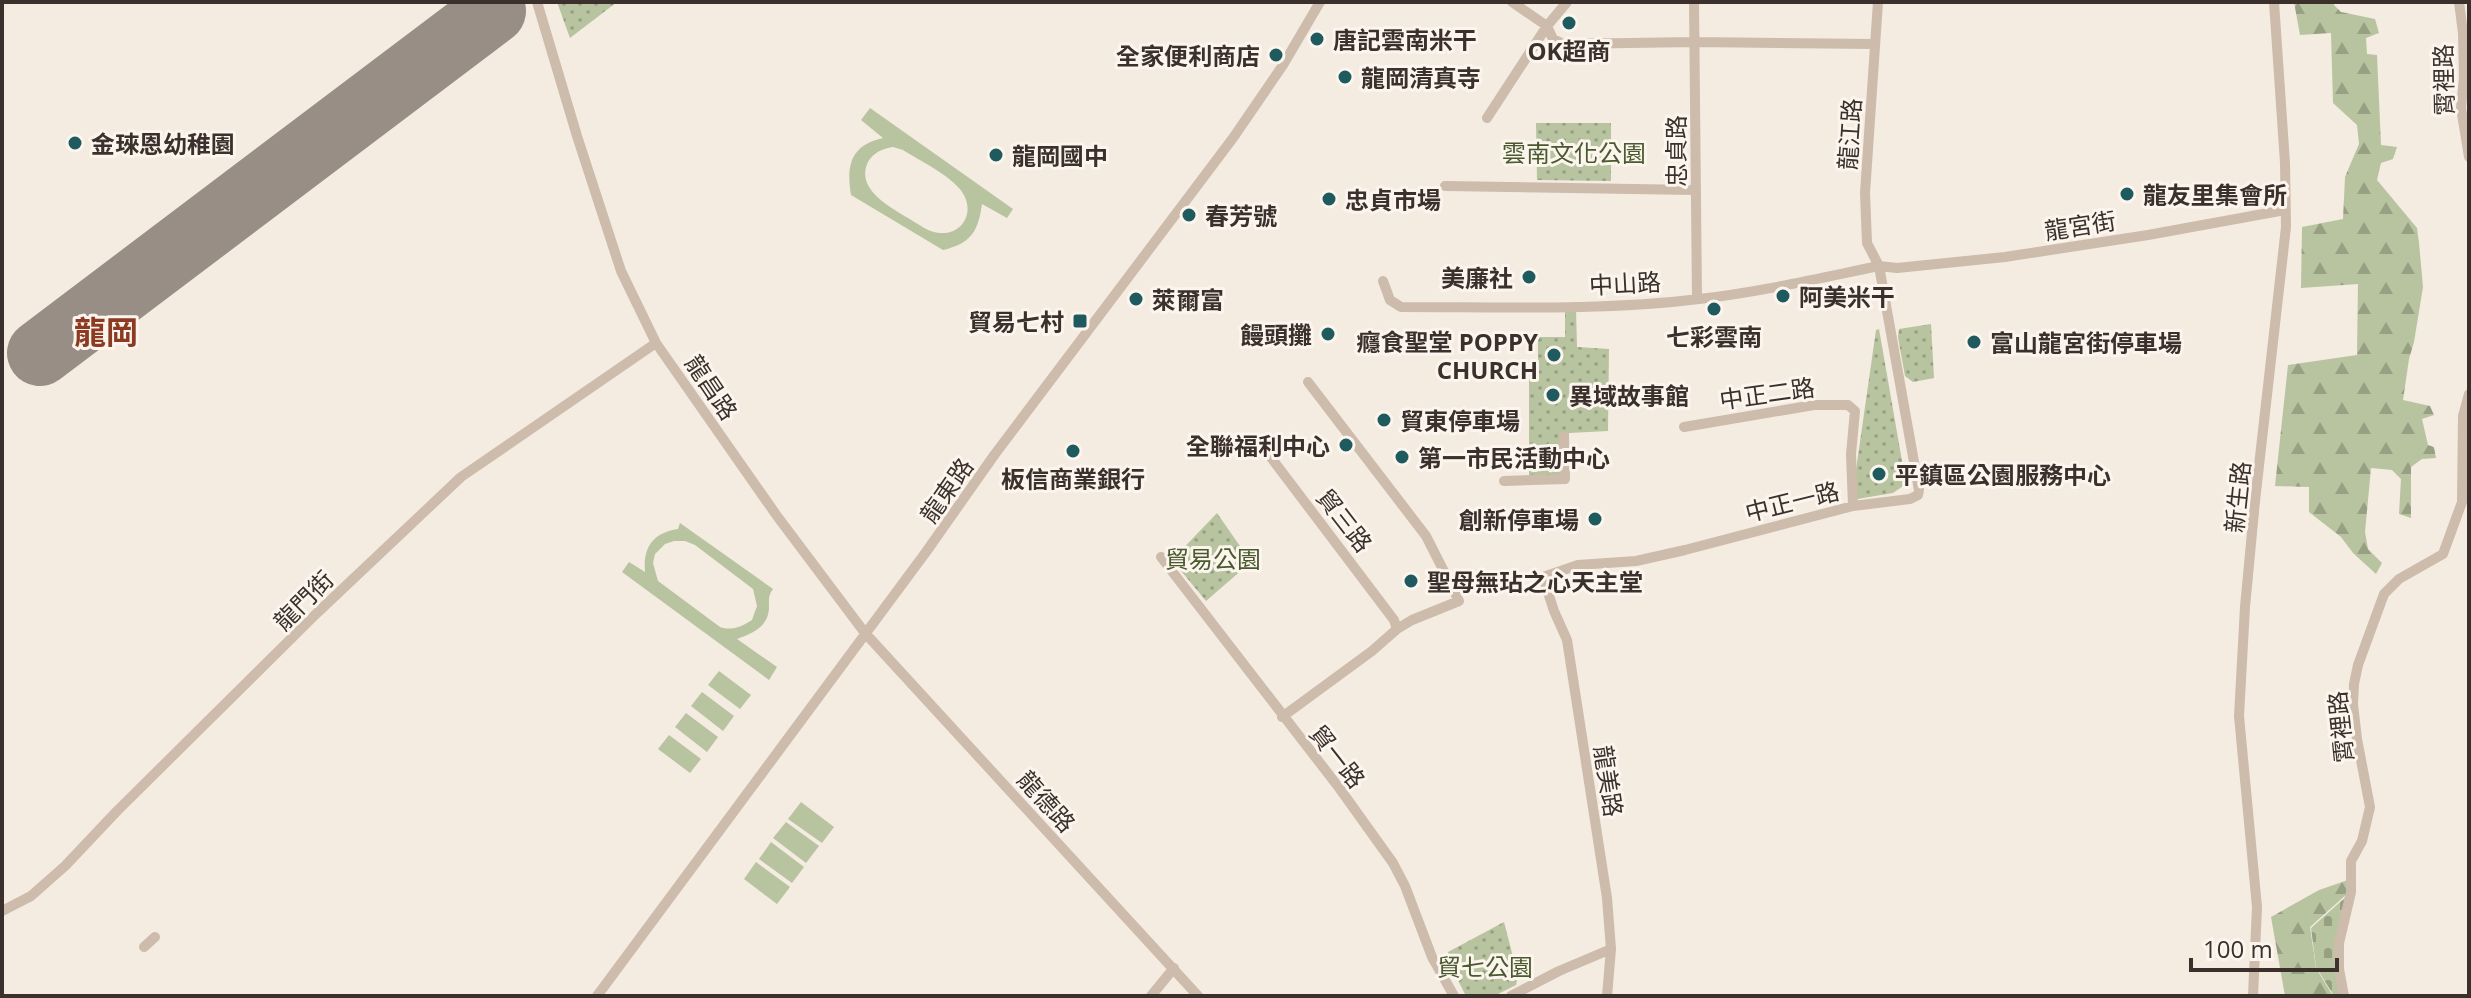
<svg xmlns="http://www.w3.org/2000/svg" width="2471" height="998" font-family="'Open Sans','Noto Sans TC',sans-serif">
<defs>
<pattern id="grass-dots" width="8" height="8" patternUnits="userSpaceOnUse" patternTransform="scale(2)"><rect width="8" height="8" fill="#b8c4a0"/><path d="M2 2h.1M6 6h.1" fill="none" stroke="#97a083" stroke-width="1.8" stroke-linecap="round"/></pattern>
<pattern id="forest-firs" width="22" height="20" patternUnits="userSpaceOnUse" patternTransform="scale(2)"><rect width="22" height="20" fill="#b8c4a0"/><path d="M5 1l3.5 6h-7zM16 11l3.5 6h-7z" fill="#97a083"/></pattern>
<pattern id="cemetery-stones" width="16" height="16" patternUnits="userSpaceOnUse" patternTransform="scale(2)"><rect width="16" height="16" fill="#b8c4a0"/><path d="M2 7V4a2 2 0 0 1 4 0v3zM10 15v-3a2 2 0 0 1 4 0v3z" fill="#97a083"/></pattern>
</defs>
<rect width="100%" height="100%" fill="#f4ebe1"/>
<path fill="url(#grass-dots)" d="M557,2H617L570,38Z
M1536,123H1611V181L1537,180Z
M1565,309H1576L1577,347L1609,349L1608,431L1569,433L1567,484L1529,483V372H1538V337H1565Z
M1931,324L1934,378L1913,382L1905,376L1898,337L1899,329Z
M1879,329L1906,484L1893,493L1857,499L1853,491L1876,330Z
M1217,513L1251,562L1206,601L1172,560Z
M1504,922L1518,976L1516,985L1494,996H1466L1447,959L1448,952Z"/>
<path fill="url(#forest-firs)" d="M2294,2H2335L2334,5L2341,12L2375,19L2379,33L2366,38L2367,54L2377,55L2381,145L2397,147L2393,159L2381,163L2377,180L2417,228L2419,243L2423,287L2414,342L2409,359L2403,400L2430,406L2434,415L2422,419L2428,445L2434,447L2436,458L2422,459L2411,467V518L2399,514L2401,479L2392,470L2371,468L2365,532L2368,549L2382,563L2376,574L2353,553L2341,537L2309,512V487L2275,486L2288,365L2357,355L2358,284L2301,288L2302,227L2343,219L2345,177L2359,144L2357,125L2333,103L2331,33L2300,35Z
M2348,880L2347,894L2310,927L2316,968L2333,996H2285L2271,917L2319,890Z"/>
<path fill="url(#cemetery-stones)" d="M2349,894L2336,946L2340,996H2334L2316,967L2311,928Z"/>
<path fill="#b8c4a0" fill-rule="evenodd" d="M870,108L1013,209L1007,218L982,204C978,231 972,243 943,250L851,195C846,165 851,145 883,138L861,120ZM893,147L903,150C919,160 947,174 959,188C982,214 955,248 921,226C901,212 853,193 868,162C874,152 882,149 893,147Z
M680,523L773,589C768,596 769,599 769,608C768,627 753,633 737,639L777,667L769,680L622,572L629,562L645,572C643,548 652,533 678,529ZM674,541H685L695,545L753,589L757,606L752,620C741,627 732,631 720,627L658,581L653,563L655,554L665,544Z
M719,671L751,695L740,709L708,685Z
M702,692L734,716L723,731L691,706Z
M686,713L718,737L707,752L675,727Z
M669,735L701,759L690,773L658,749Z
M801,802L834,827L822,843L788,819Z
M786,822L819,846L806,863L773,838Z
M771,842L804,867L792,883L759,859Z
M756,862L790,887L777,904L744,879Z"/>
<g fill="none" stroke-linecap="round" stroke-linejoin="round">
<path stroke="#988e86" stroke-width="66" d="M40,353L493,11"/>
<path stroke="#cdbbac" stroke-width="10" d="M537,2L577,136L621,271L656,343L777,516L865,633L1198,996
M1512,2L1547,26L1553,39L1563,44L1695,42L1874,44
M1694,2L1697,299
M2459,2L2463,33L2464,78L2461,108L2469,157
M1487,118L1547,26L1567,2
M1445,186L1695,190
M1383,281L1390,300L1401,307C1500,307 1601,311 1699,299C1760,292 1820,278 1879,266L1897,268L2005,257L2148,235L2285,210
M1684,427L1814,405H1848L1855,411L1851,454L1853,506
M1257,439L1394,620L1397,629
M1504,481L1565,479L1564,436
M1161,557L1340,789L1393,863L1405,886L1432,957L1454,996
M1282,717L1372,651L1397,629L1412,620L1459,601L1426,536L1308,382
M2,911L31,896L65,866L117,811L317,613L461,477L656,343
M144,947L155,937
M597,996L926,552L995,454L1233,138L1283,65L1320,2
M1151,996L1174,968
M1511,996L1559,971L1611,949
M1607,996L1611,949L1607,898L1567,640L1554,611L1543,577L1578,565L1636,561L1685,550L1853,506L1910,499L1918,495L1919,490L1879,266L1867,243L1865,193L1878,2
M2253,996L2257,907L2239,716L2245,607L2255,501L2286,227L2285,163L2274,2
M2344,996L2339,969V943L2351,892V861L2362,841L2370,807L2357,739L2353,704L2354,684L2358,665L2384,594L2399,579L2443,554L2462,502L2463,416L2469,394"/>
</g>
<g fill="#1f5a5e" stroke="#fbf5ee" stroke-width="3">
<circle cx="1569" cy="23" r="8"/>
<circle cx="1317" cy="39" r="8"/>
<circle cx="1276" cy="55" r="8"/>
<circle cx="1345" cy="77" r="8"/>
<circle cx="75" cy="143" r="8"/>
<circle cx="996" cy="155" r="8"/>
<circle cx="2127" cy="194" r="8"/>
<circle cx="1329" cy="199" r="8"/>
<circle cx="1189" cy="215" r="8"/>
<circle cx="1529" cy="277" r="8"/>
<circle cx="1783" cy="296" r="8"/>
<circle cx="1136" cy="299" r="8"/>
<circle cx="1714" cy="309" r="8"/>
<rect x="1072" y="313" width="16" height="16" rx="4"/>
<circle cx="1328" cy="334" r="8"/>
<circle cx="1974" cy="342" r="8"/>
<circle cx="1554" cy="355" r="8"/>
<circle cx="1553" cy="395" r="8"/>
<circle cx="1384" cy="420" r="8"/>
<circle cx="1346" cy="445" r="8"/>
<circle cx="1073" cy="451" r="8"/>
<circle cx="1402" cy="457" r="8"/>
<circle cx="1879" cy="474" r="8"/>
<circle cx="1595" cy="519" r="8"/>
<circle cx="1411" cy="581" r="8"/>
</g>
<g text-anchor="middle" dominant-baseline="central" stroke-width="6" stroke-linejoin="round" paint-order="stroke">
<g font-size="24" font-weight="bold" fill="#3b302b" stroke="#fbf5ee" text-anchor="start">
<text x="1333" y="39">唐記雲南米干</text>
<text x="1569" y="50" text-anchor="middle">OK超商</text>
<text x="1260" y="55" text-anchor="end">全家便利商店</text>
<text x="1361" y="77">龍岡清真寺</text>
<text x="91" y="143">金琜恩幼稚園</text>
<text x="1012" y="155">龍岡國中</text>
<text x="2143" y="194">龍友里集會所</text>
<text x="1345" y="199">忠貞市場</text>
<text x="1205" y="215">春芳號</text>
<text x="1513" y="277" text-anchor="end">美廉社</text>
<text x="1799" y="296">阿美米干</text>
<text x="1152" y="299">萊爾富</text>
<text x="1064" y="321" text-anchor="end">貿易七村</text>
<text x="1312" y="334" text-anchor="end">饅頭攤</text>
<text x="1714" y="336" text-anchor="middle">七彩雲南</text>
<text x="1538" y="341" text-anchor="end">癮食聖堂 POPPY<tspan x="1538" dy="28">CHURCH</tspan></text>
<text x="1990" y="342">富山龍宮街停車場</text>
<text x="1569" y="395">異域故事館</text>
<text x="1400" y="420">貿東停車場</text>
<text x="1330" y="445" text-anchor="end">全聯福利中心</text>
<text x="1418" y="457">第一市民活動中心</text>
<text x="1895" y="474">平鎮區公園服務中心</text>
<text x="1073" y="478" text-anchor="middle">板信商業銀行</text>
<text x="1579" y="519" text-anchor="end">創新停車場</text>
<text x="1427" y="581">聖母無玷之心天主堂</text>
</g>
<g font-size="24" fill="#3b302b" stroke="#fbf5ee">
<text transform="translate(2443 80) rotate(-91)">霄裡路</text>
<text transform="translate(1849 134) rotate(-86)">龍江路</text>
<text transform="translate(1675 151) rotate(-90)">忠貞路</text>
<text transform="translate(2080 225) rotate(-9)">龍宮街</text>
<text transform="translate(1625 283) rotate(-3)">中山路</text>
<text transform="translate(712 387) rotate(56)">龍昌路</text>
<text transform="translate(1767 393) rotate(-8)">中正二路</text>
<text transform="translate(946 490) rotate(-55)">龍東路</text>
<text transform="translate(2237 497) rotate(-84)">新生路</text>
<text transform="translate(1792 501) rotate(-14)">中正一路</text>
<text transform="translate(1345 520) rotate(52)">貿三路</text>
<text transform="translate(303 600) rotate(-45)">龍門街</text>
<text transform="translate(2340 727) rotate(-96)">霄裡路</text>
<text transform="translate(1338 756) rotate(52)">貿一路</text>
<text transform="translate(1609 781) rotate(81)">龍美路</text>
<text transform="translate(1047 801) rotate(48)">龍德路</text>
</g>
<g font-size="24" fill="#4a5a2e" stroke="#fbf5ee">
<text x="1574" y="152">雲南文化公園</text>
<text x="1213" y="558">貿易公園</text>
<text x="1485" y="966">貿七公園</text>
</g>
<g font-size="32" font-weight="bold" fill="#8c3b22" stroke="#fbf5ee">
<text x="106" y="331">龍岡</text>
</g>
</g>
<rect width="2471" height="998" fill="none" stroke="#3b302b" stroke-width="8"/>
<path d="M2191 958v12h146v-12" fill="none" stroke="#3b302b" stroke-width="4"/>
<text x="2203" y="958" font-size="24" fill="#3b302b" stroke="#fbf5ee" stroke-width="6" paint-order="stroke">100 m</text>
</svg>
